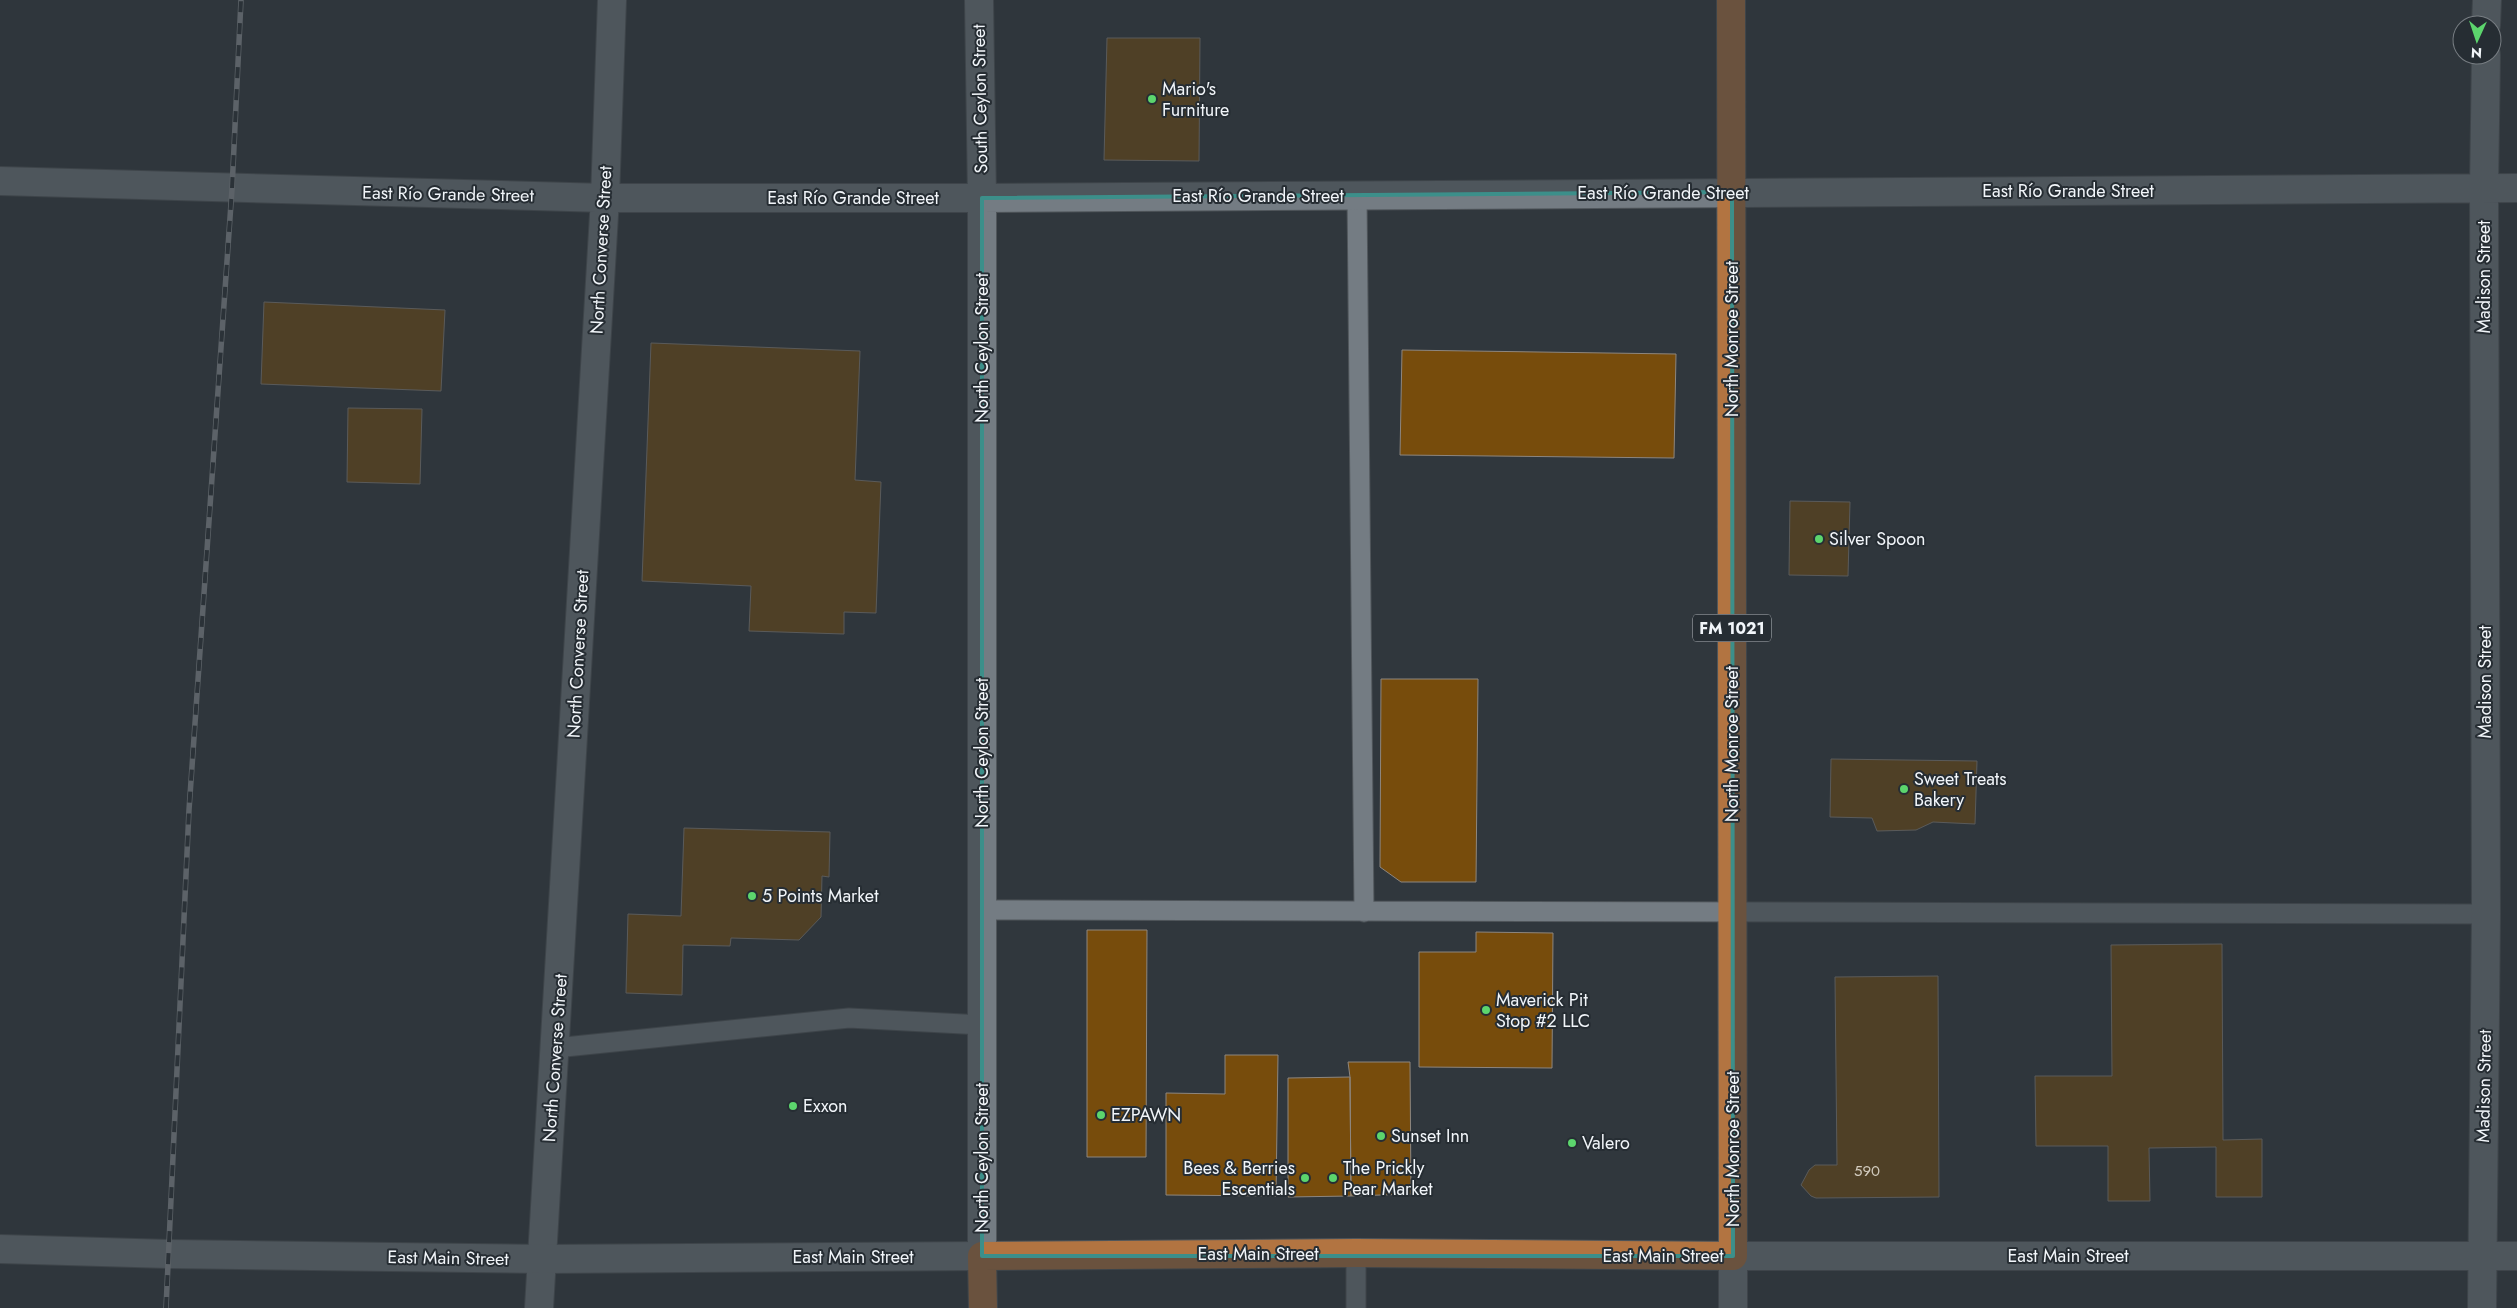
<svg xmlns="http://www.w3.org/2000/svg" width="2517" height="1308" font-family="Jost,sans-serif">
<rect width="100%" height="100%" fill="#30373d"/>
<path fill="#774c0c" stroke="#8d867f" d="M1107,38H1200L1199,161L1104,160Z
M264,302L445,310L441,391L261,384Z
M651,343L860,351L855,480L881,482L876,613L844,612V634L749,631L751,586L642,581Z
M1402,350L1676,354L1674,458L1400,455Z
M348,408L422,409L420,484L347,482Z
M1790,501L1850,502L1848,576L1789,575Z
M1381,679H1478L1476,882H1401L1380,867Z
M1831,759L1977,761L1975,824L1933,822L1916,830L1877,831L1872,818L1830,817Z
M684,828L830,832L829,877L822,876L821,917L799,940L731,938L730,946L683,945L682,995L626,993L628,914L681,916Z
M1087,930H1147L1146,1157H1087Z
M1476,932L1553,933L1552,1068L1419,1067V952H1476Z
M2222,944L2223,1140L2262,1139V1197H2216V1147L2149,1148L2150,1201H2108V1146H2036L2035,1076H2112L2111,945Z
M1938,976L1939,1197L1816,1198L1811,1196L1801,1185L1809,1170L1815,1165H1837L1835,977Z
M1225,1055H1278L1276,1196L1166,1195V1093L1225,1094Z
M1348,1062H1410L1411,1194L1351,1196L1350,1077Z
M1350,1077L1351,1196L1288,1197V1078Z"/>
<g fill="none" stroke-linecap="round" stroke-linejoin="round">
<g stroke="#50565b" stroke-width="21">
<path id="lane" d="M1357,195L1364,912
M983,910L2486,914
M555,1048L849,1018L982,1025
M1356,1308V1253"/>
</g>
<g stroke="#50565b" stroke-width="30">
<path id="street" d="M979,0L982,198V1256
M2486,25L2487,0
M0,181L605,198H982L2517,188
M539,1308L605,198L612,0
M2482,1308L2486,914L2484,188L2486,55"/>
</g>
<g stroke="#50565b" stroke-width="30">
<path id="secondary" d="M0,1249L169,1254L542,1259L982,1256
M1733,1308V1256H2517"/>
</g>
<g stroke="#50565b" stroke-width="30">
<path id="primary" d="M983,1308L982,1256L1356,1253L1733,1256L1731,0"/>
</g>
<use href="#lane" stroke="#747c83" stroke-width="19"/>
<use href="#street" stroke="#747c83" stroke-width="28"/>
<use href="#secondary" stroke="#747c83" stroke-width="28"/>
<use href="#primary" stroke="#b27441" stroke-width="28"/>
<g stroke="#93989d" stroke-width="5.5">
<path id="rail" d="M166,1308L189,810L232,189L241,0"/>
</g>
<use href="#rail" stroke="#262d33" stroke-width="4" stroke-dasharray="11" stroke-linecap="butt"/>
</g>
<path d="M0 0H2517V1308H0ZM1732,192L1733,1256H982V198Z" fill="#30373d" fill-opacity=".55" fill-rule="evenodd"/>
<path fill="none" stroke="#3c8f8a" stroke-width="4" stroke-linejoin="round" d="M1732,192L1733,1256H982V198Z"/>
<g fill="#5cd56d" stroke="#262d33" stroke-width="2">
<circle cx="1152" cy="99" r="5"/>
<circle cx="1819" cy="539" r="5"/>
<circle cx="1904" cy="789" r="5"/>
<circle cx="752" cy="896" r="5"/>
<circle cx="1486" cy="1010" r="5"/>
<circle cx="793" cy="1106" r="5"/>
<circle cx="1101" cy="1115" r="5"/>
<circle cx="1381" cy="1136" r="5"/>
<circle cx="1572" cy="1143" r="5"/>
<circle cx="1305" cy="1178" r="5"/>
<circle cx="1333" cy="1178" r="5"/>
</g>
<g text-anchor="middle" dominant-baseline="central" stroke-width="4" stroke-linejoin="round" paint-order="stroke">
<g font-size="15" fill="#d2cbbe">
<text x="1867" y="1171">590</text>
</g>
<rect fill="#262d33" stroke="#b4b9be" stroke-width="1" x="1693" y="614.5" width="78" height="27" rx="4"/>
<g font-size="16" font-weight="bold" fill="#f1f5f9">
<text x="1732" y="628">FM 1021</text>
</g>
<g font-size="18" fill="#f1f5f9" stroke="#262d33" text-anchor="start">
<text x="1162" y="89">Mario's<tspan x="1162" dy="21">Furniture</tspan></text>
<text x="1829" y="539">Silver Spoon</text>
<text x="1914" y="779">Sweet Treats<tspan x="1914" dy="21">Bakery</tspan></text>
<text x="762" y="896">5 Points Market</text>
<text x="1496" y="1000">Maverick Pit<tspan x="1496" dy="21">Stop #2 LLC</tspan></text>
<text x="803" y="1106">Exxon</text>
<text x="1111" y="1115">EZPAWN</text>
<text x="1391" y="1136">Sunset Inn</text>
<text x="1582" y="1143">Valero</text>
<text x="1295" y="1168" text-anchor="end">Bees &amp; Berries<tspan x="1295" dy="21">Escentials</tspan></text>
<text x="1343" y="1168">The Prickly<tspan x="1343" dy="21">Pear Market</tspan></text>
</g>
<g font-size="18" fill="#f1f5f9" stroke="#262d33">
<text transform="translate(980 99) rotate(-91)">South Ceylon Street</text>
<text x="2068" y="191">East Río Grande Street</text>
<text x="1663" y="193">East Río Grande Street</text>
<text transform="translate(448 194) rotate(1)">East Río Grande Street</text>
<text x="1258" y="196">East Río Grande Street</text>
<text x="853" y="198">East Río Grande Street</text>
<text transform="translate(601 250) rotate(-87)">North Converse Street</text>
<text transform="translate(2484 277) rotate(-90)">Madison Street</text>
<text transform="translate(1732 339) rotate(-90)">North Monroe Street</text>
<text transform="translate(982 348) rotate(-90)">North Ceylon Street</text>
<text transform="translate(578 654) rotate(-87)">North Converse Street</text>
<text transform="translate(2485 682) rotate(-90)">Madison Street</text>
<text transform="translate(1732 744) rotate(-90)">North Monroe Street</text>
<text transform="translate(982 753) rotate(-90)">North Ceylon Street</text>
<text transform="translate(555 1058) rotate(-86)">North Converse Street</text>
<text transform="translate(2484 1086) rotate(-89)">Madison Street</text>
<text transform="translate(1733 1149) rotate(-90)">North Monroe Street</text>
<text transform="translate(982 1158) rotate(-90)">North Ceylon Street</text>
<text x="1258" y="1254">East Main Street</text>
<text x="1663" y="1256">East Main Street</text>
<text x="2068" y="1256">East Main Street</text>
<text x="853" y="1257">East Main Street</text>
<text transform="translate(448 1258) rotate(1)">East Main Street</text>
</g>
</g>
<g transform="translate(2477 40) rotate(183)"><circle r="24" fill="#262d33" stroke="#777d82"/>
<path d="M0-4L9 19L0 12L-9 19Z" fill="#5cd56d"/>
<text y="-8" font-size="14" font-weight="bold" text-anchor="middle" fill="#f1f5f9">N</text>
</g>
</svg>
